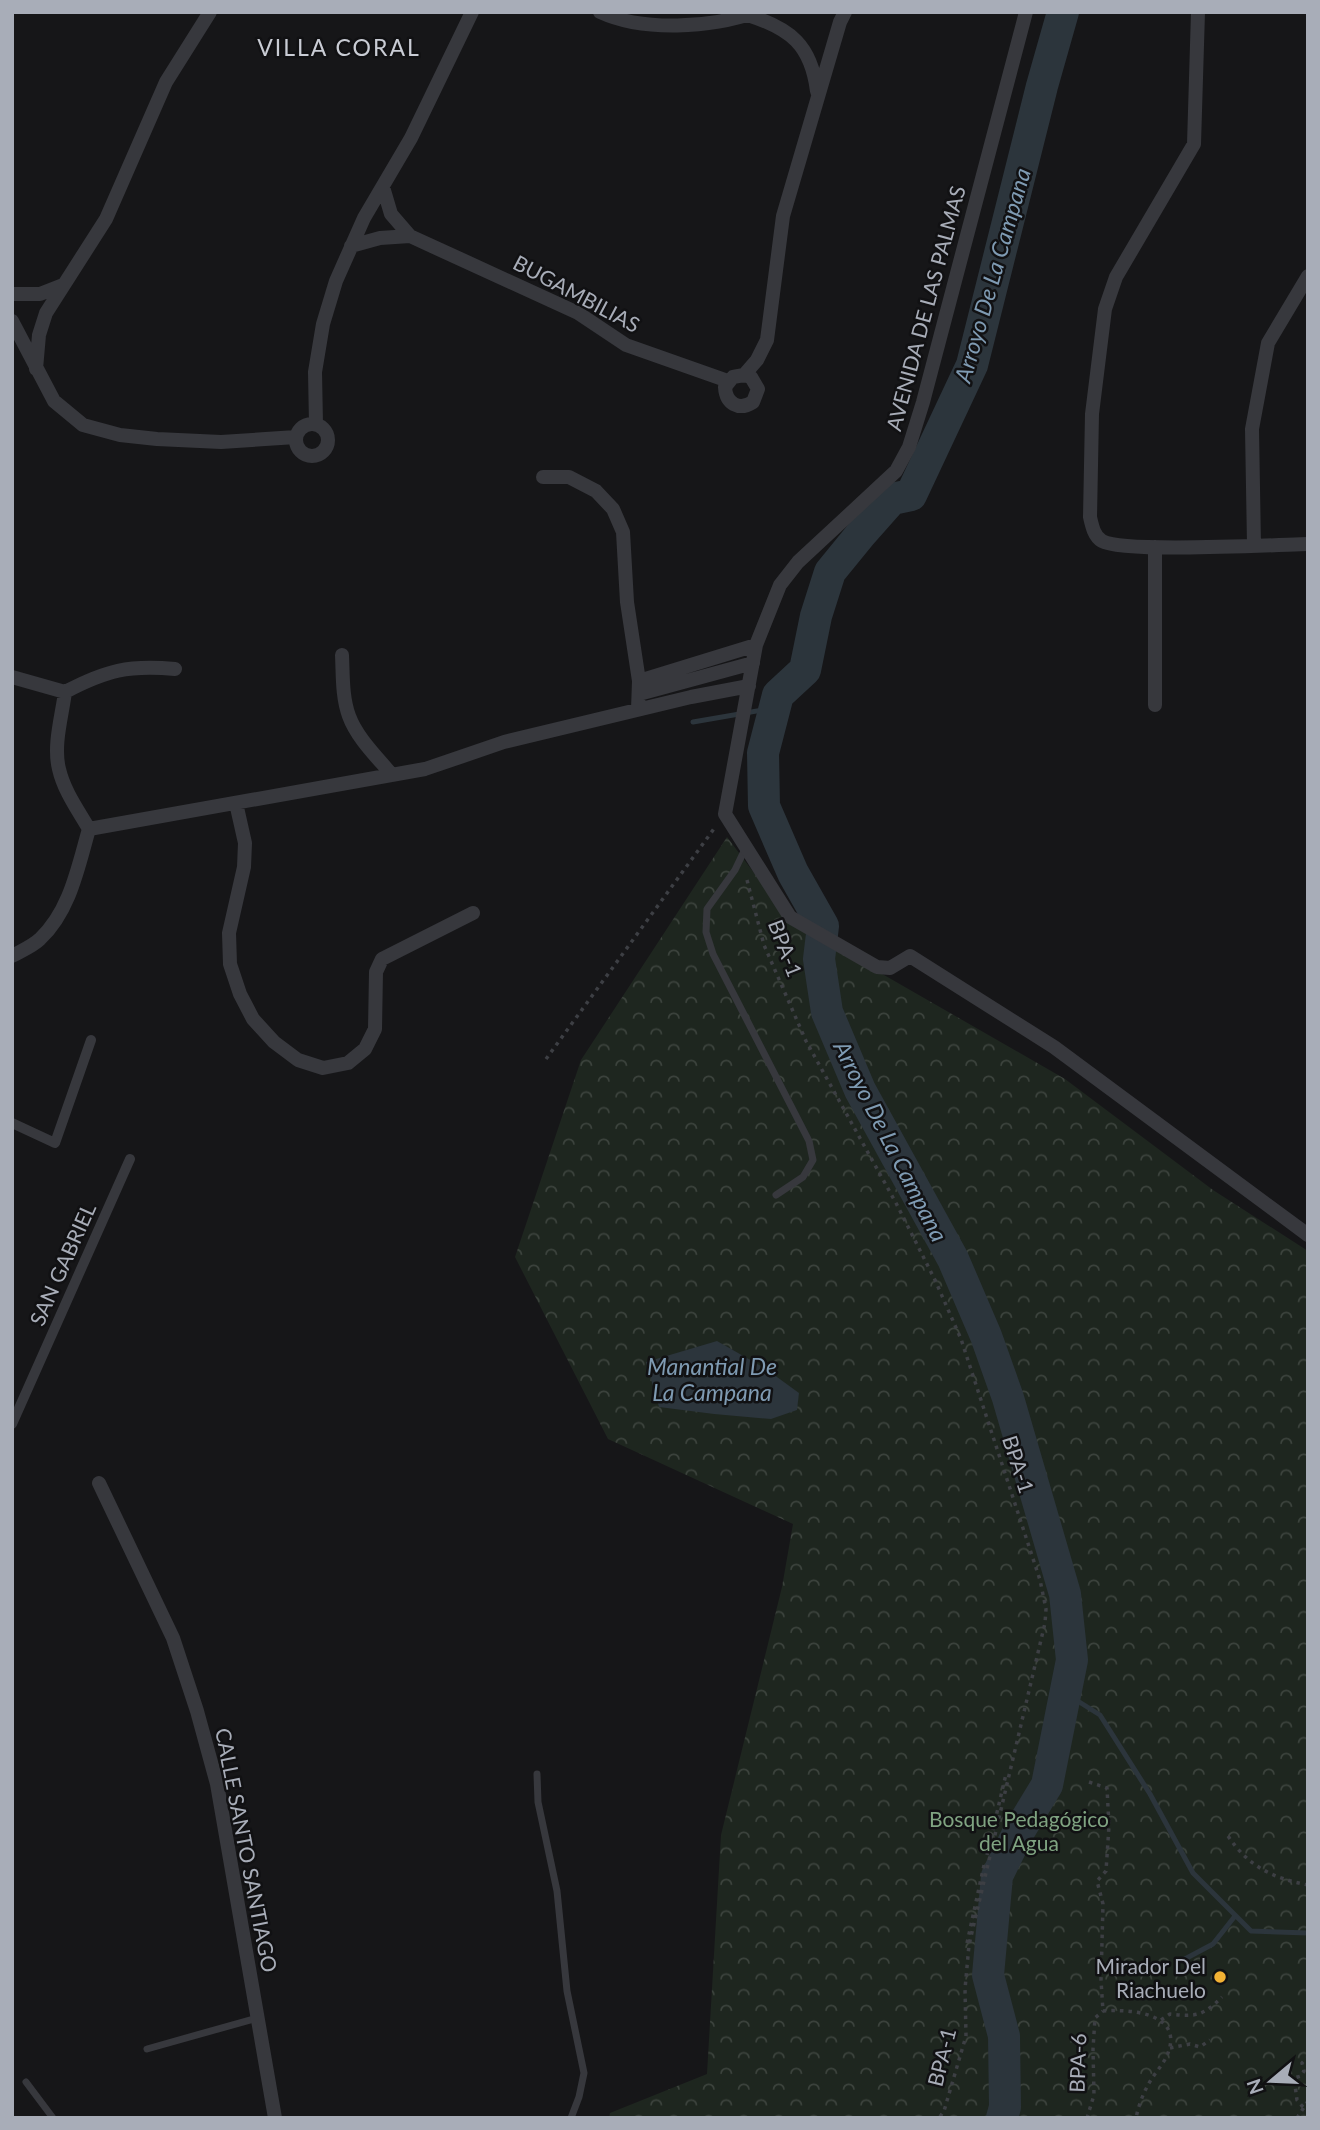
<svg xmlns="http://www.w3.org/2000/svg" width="1320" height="2130" font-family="Lato,sans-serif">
<defs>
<pattern id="forest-crowns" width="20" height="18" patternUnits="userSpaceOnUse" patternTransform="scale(1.75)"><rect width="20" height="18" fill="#1e261f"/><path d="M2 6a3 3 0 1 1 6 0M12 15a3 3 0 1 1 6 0" fill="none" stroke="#3c433d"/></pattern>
</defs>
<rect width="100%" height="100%" fill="#161618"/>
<path fill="url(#forest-crowns)" d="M727,837L790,921L1065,1079L1213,1190L1308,1251V2118H609L610,2113L707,2074L721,1835L782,1587L793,1524L608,1439L515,1257L581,1060Z"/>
<path fill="#2c353c" d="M717,1341L766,1369L799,1393L797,1410L771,1419L714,1414L659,1407L646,1362Z"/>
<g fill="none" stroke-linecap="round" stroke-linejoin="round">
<path stroke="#2c353c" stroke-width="5" d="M693,722L774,708
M1065,1693L1100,1715L1150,1794L1193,1873L1251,1931L1308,1933
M1183,1960L1213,1944L1235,1916"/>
<path stroke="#2c353c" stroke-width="32" d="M1002,2118L1005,2107L1004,2036L988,1975L997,1876L1018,1833L1047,1785L1072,1660L1065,1594L1008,1398L986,1336L953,1259L860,1090L827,1012L819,959L823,926L793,873L764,806L763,753L778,695L805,670L816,616L830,572L861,534L892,499L911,495L972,365L1042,86L1063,12"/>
<path stroke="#3d3f44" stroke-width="3.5" stroke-dasharray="3.5 5" stroke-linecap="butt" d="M747,880L764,945L806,1041L896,1203L935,1280L961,1339L1040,1580L1046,1609L1045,1623L969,1945L965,1989L966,2036L944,2111L939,2118
M546,1059L716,826
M1089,1782L1107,1788L1109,1826L1106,1871L1097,1881L1103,1904L1101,1980L1103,2011
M1228,1836C1248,1866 1272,1878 1308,1885
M987,1855L1006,1774
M967,1943L984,1865
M1103,2011C1127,2009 1181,2012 1169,2050C1165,2064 1153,2074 1147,2087C1142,2096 1138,2108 1136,2118
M1161,2020L1170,2014C1196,2017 1203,2016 1222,1997
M1170,2048L1190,2044L1200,2047L1210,2040
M1303,2107L1297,2100L1294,2078L1301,2076L1304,2071L1302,2063L1308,2057
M1087,2118L1094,2095L1093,2049L1095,2018L1103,2011
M1297,2118L1308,2101"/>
<path stroke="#37383d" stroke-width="7" d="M746,847L735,870L707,909L706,932L713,954L809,1141L813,1160L803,1177L776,1195
M537,1774L538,1802L557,1891L567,1991L584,2073L579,2097L571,2118
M147,2049L257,2018
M26,2082L53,2118"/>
<path stroke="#37383d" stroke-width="10" d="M12,1123L55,1143L91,1040
M12,1424L130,1159"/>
<path stroke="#37383d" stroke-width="14" d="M600,12C643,32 711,28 756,12
M1026,12L923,402L909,447L896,471L798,562L780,585L756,645L725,814L790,917L877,967L890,968L910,956L1054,1047L1308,1235
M1198,12L1194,144L1116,277L1105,309L1092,414L1090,517C1092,526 1094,536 1102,541C1122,553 1274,545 1308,544
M748,15C791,29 811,45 817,91
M383,187L391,214L410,236L578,313L626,345L728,381
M351,246L380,238L410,236
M12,294H40L63,285
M12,321L54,401L83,425L120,435L157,439L221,442L296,437
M36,369L39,335L46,313L106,219L166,82L210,12
M744,375L751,377L758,389L753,402C739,411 726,404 725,387L733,377L744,375L757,360L767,340L783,216L840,22L845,12
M296 440a16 16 0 1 1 32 0a16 16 0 1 1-32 0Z
M316,424L315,372L323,324L336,281L364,218L411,138L472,12
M543,477H569L596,491L613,509L623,532L627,602L639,681L638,709
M1254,545L1252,429L1268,343L1308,276
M1155,547V705
M342,655C343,676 342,697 349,716C357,738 377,757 392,775
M12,677L65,692C107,670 128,665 175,669
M639,681L756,645
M65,692C62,716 53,745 59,769C64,791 78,810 89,829
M639,694L753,663
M236,803L245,843L244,867L229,933L230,964L240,994L253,1019L274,1042L298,1060L323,1068L348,1063L365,1049L375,1029L376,972L382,959L473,913
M12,956C21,951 33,946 40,939C70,911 78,867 89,829L425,769L504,742L691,697L749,686
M99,1483L173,1638L197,1711L217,1784L275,2118"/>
</g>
<circle fill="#f2b134" stroke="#111113" stroke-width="2.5" cx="1220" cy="1977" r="7"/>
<g text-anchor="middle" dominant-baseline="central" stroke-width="5" stroke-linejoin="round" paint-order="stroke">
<g font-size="21" fill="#a8adb8" stroke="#111113">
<text transform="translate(577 293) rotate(28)">BUGAMBILIAS</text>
<text transform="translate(925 308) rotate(-75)">AVENIDA DE LAS PALMAS</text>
<text transform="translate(786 948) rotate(69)">BPA-1</text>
<text transform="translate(62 1264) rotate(-66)">SAN GABRIEL</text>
<text transform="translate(1019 1464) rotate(72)">BPA-1</text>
<text transform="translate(247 1850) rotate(79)">CALLE SANTO SANTIAGO</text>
<text transform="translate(941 2057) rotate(-76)">BPA-1</text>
<text transform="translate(1077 2063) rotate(-88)">BPA-6</text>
</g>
<g font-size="21" fill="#7fa381" stroke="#111113">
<text x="1019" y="1818">Bosque Pedagógico<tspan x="1019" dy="24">del Agua</tspan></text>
</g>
<g font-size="21" fill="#a8adb8" stroke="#111113" text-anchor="end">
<text x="1206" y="1965">Mirador Del<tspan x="1206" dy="24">Riachuelo</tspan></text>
</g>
<g font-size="23" letter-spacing="2" fill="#c9ccd4" stroke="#111113">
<text x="339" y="47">VILLA CORAL</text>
</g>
<g font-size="23" font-style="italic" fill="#7f9bb3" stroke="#111113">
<text transform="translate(992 275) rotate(-74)">Arroyo De La Campana</text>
<text transform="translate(891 1141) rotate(63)">Arroyo De La Campana</text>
<text x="712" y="1366">Manantial De<tspan x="712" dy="26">La Campana</tspan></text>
</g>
</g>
<rect width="1320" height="2130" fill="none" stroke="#a8adb8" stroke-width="28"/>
<g transform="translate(1271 2081) rotate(251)" stroke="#111113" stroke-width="5" paint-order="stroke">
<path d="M0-5L12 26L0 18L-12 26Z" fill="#a8adb8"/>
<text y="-10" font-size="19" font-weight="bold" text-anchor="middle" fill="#a8adb8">N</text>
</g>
</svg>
